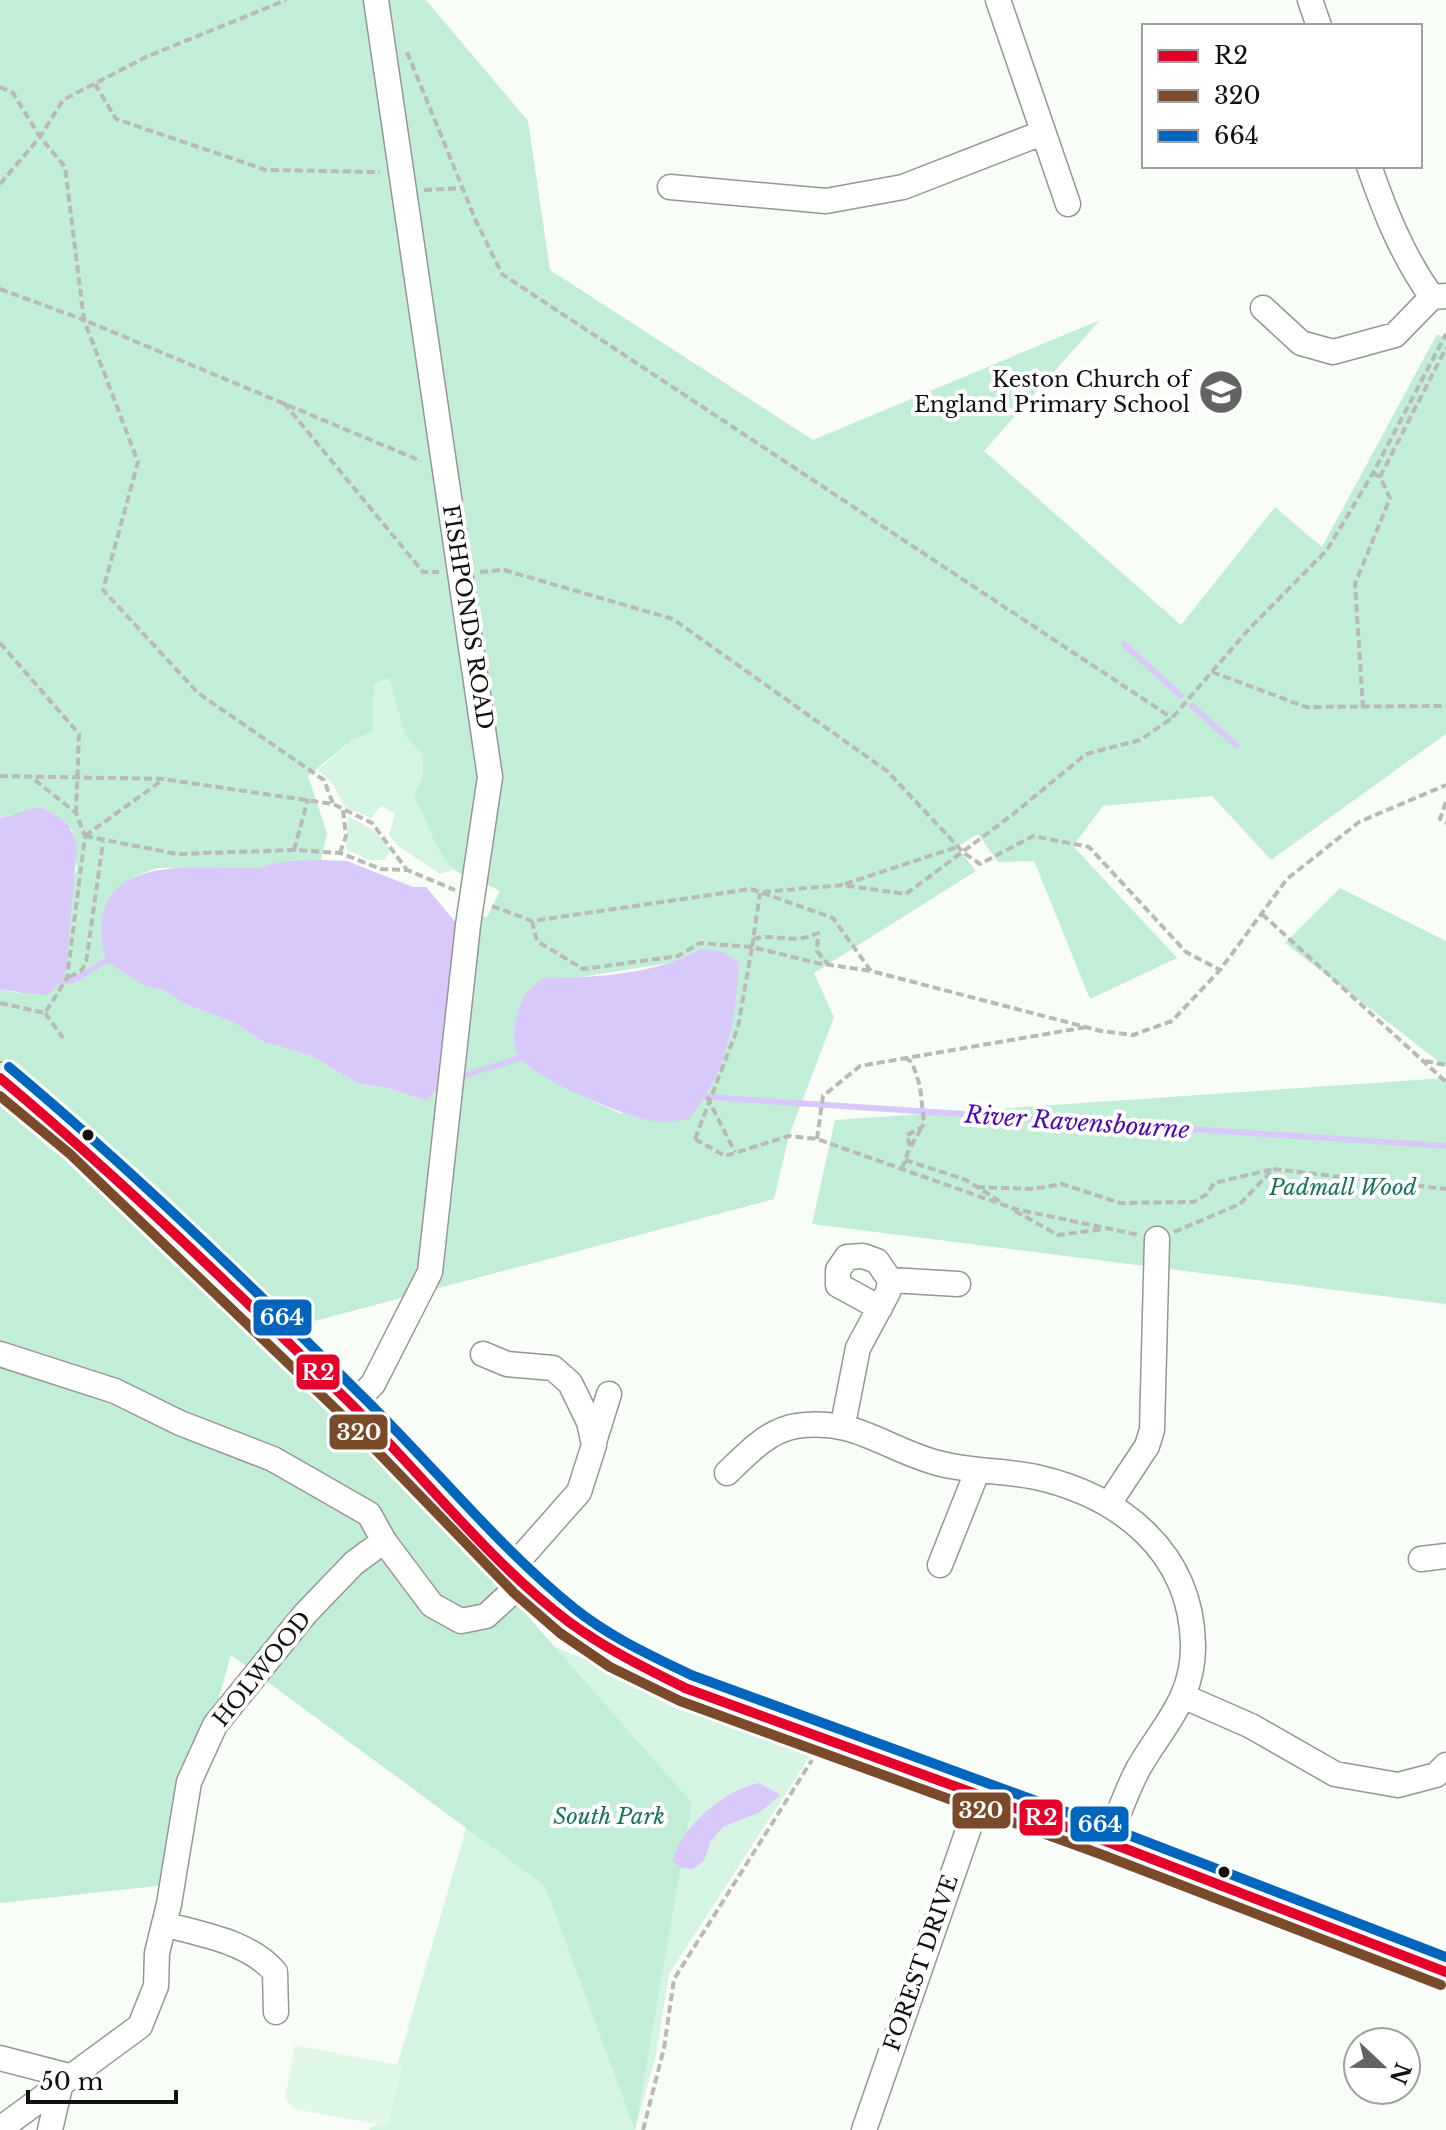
<svg xmlns="http://www.w3.org/2000/svg" width="1446" height="2130" font-family="'Libre Baskerville',serif">
<rect width="100%" height="100%" fill="#f8fdf7"/>
<path fill="#d5f5e2" d="M389,678L405,736L423,755V774L414,797C430,821 436,848 454,870L440,874L398,846L389,835L395,814L381,806L371,818L345,807L333,784L318,770L351,741L373,730L374,684Z
M348,817C367,825 380,833 390,851L385,860H368L346,849Z
M523,1633L810,1756L669,1974L656,2055L635,2130H368L381,2121Z"/>
<path fill="#c2eed7" fill-rule="evenodd" d="M0,0H426L528,121L550,270L813,440L1100,320L984,451L1181,625L1275,507L1322,547L1437,334L1446,339V734L1271,860L1212,796L1103,806L1073,846L1177,958L1090,999L1034,861L998,862L978,834L957,847L976,871L814,973L834,1017L789,1136L774,1199L277,1331L692,1803L635,2130L545,1886L231,1655L166,1885L0,1903V990L19,993L77,869L72,829L11,814L0,818ZM389,678L405,736L423,755V774L414,797C429,821 435,857 459,873C470,881 486,882 500,891L487,917L480,916L427,1101L387,1088L357,1083L312,1056L261,1041L233,1022L185,1004L164,990L116,891L135,876L157,868H257L321,860L327,833L308,776L351,741L373,731L374,684ZM681,961L622,1114C600,1104 529,1074 519,1055C512,1042 514,1032 518,1019C523,999 529,990 544,978H575Z
M1340,888L1446,941V1067L1285,943Z
M1446,1078V1304L812,1224L835,1120Z"/>
<path fill="#dff9e6" d="M295,2045L403,2066L387,2126L294,2109L285,2098Z"/>
<path fill="#d9c9fb" d="M38,807C61,816 71,822 77,847L66,969L61,981L48,995L0,990V818Z
M321,860L347,861L413,887H426L458,925L441,1083L427,1101L387,1088L357,1083L312,1056L261,1041L233,1022L185,1004L164,990L145,986L106,961C79,852 184,868 255,868C263,868 270,864 278,863C292,860 307,861 321,860Z
M702,949L723,952L739,962C736,1021 727,1072 689,1119C680,1120 669,1123 659,1122C629,1119 539,1081 520,1058C508,1043 516,1010 526,994C530,988 538,982 544,978C594,978 658,974 702,949Z
M759,1783L781,1795L759,1813L724,1826L711,1841L704,1861L693,1869L682,1868L672,1861C683,1825 723,1791 759,1783Z"/>
<g fill="none" stroke-linecap="round" stroke-linejoin="round">
<path stroke="#d9c9fb" stroke-width="6" d="M1124,644L1181,696
M1192,706L1237,746
M61,981L74,980L106,961
M456,1078L520,1058
M707,1097L1446,1146"/>
<g stroke="#959795" stroke-width="27">
<path id="minor" d="M998,0L1068,204
M1310,0L1319,26
M1369,166C1385,212 1403,257 1432,297
M670,187L826,201L903,187L1042,133
M1263,308L1301,343L1333,352L1395,335L1432,297L1446,296
M890,1280L958,1284
M0,1354L115,1391L180,1423L273,1459L369,1514L384,1541
M483,1354L507,1364L553,1368L570,1383L589,1422L594,1445L579,1492L511,1569
M352,1405L373,1384L430,1272L468,925L490,777L376,0
M843,1424L858,1348L888,1292L890,1280L877,1261L863,1256L847,1257L838,1270V1285L880,1308
M594,1442L609,1394
M727,1473C747,1454 767,1431 796,1426C852,1417 883,1447 934,1462C968,1472 1002,1470 1036,1477C1120,1496 1191,1551 1193,1644C1194,1699 1163,1725 1138,1769C1126,1792 1117,1817 1108,1842
M1110,1502L1147,1446L1152,1430L1157,1239
M1421,1559L1446,1556
M940,1565L977,1472
M1185,1697L1251,1726L1335,1774L1398,1785L1436,1775L1446,1765
M164,1924C202,1935 248,1941 275,1972L276,2012
M0,2058L73,2077
M0,2129L140,2026L156,1986L157,1953L169,1904L189,1782L215,1725L305,1614L354,1563L384,1541L432,1605L461,1621L486,1616L523,1582
M50,2130L60,2087
M864,2130L980,1796"/>
</g>
<g stroke="#828582" stroke-width="33">
<path id="major" d="M0,1078L79,1144L352,1405L523,1582L568,1621L618,1655L685,1688L1108,1842L1446,1972"/>
</g>
<path stroke="#b8b9b8" stroke-width="4" stroke-dasharray="8 4" stroke-linecap="butt" d="M407,52L476,221L502,274L1172,718
M95,84L116,119L266,170L380,172
M0,87L13,93L40,137L65,167L84,320L421,461
M0,184L40,137L63,100L146,57L286,0
M424,190L461,188
M0,289L84,320L138,462L103,590L198,693L324,780L333,804
M284,403L423,572H439
M1380,477L1446,348
M480,572L504,570L673,619L887,771L964,853L980,864L1033,836L1089,847L1186,952L1220,970
M0,643L79,734L76,813
M1212,672L1306,707L1446,706
M1363,708L1355,584L1390,498L1380,477L1373,473
M0,776L163,779L333,804L372,823L407,870
M1446,802L1440,819L1446,823
M85,836L177,854L294,850L340,853L381,869L407,870L455,890
M85,836L161,781
M294,850L308,799
M340,853L346,836L343,810
M845,884L957,847
M763,892L842,885L906,894L1012,815L1086,754L1140,740L1172,718L1249,629L1327,550L1373,473L1446,334
M492,906L532,921L751,889L833,918L871,971L1101,1031L1133,1035L1172,1021L1220,970L1287,879L1359,822L1446,785
M1262,914L1446,1082
M532,921L537,941L583,969L678,956L700,943L752,947L817,963L871,971
M753,939C780,932 789,946 818,933L817,951L828,964
M752,947L760,893
M69,977L81,971L86,963L103,842
M0,1003L45,1013L67,978L85,836L76,813L31,777
M45,1013L63,1038
M1425,1061L1446,1065
M707,1097L735,1152
M695,1139L725,1156L789,1136L817,1139L1015,1209L1139,1235
M817,1139L823,1096L860,1066L1087,1027
M911,1146L921,1129
M905,1160L966,1180L1001,1202
M902,1169L910,1146L907,1135L922,1127L924,1123L920,1086L912,1062L905,1058
M977,1187L1033,1189L1062,1184L1120,1203L1194,1202L1207,1194L1214,1183L1273,1169
M1015,1211L1058,1235L1104,1229
M1174,1232L1240,1204L1273,1169L1446,1189
M643,2130L664,2048L674,1979L812,1760"/>
<use href="#minor" stroke="#fefffe" stroke-width="24"/>
<use href="#major" stroke="#dfeeda" stroke-width="30"/>
<path stroke="#b8b9b8" stroke-width="4" stroke-dasharray="8 4" stroke-linecap="butt" d="M695,1139L738,1027L752,947"/>
<g stroke="#fff" stroke-width="16">
<path id="bus-1" d="M0,1078C122,1180 237,1292 351,1404C422,1474 489,1562 569,1622C606,1649 645,1668 685,1688L1108,1842L1446,1972"/>
</g>
<g stroke="#fff" stroke-width="16">
<path id="bus-2" d="M0,1096L70,1154L342,1415L514,1593L560,1633L610,1667L680,1701L1103,1855L1441,1985"/>
</g>
<g stroke="#fff" stroke-width="16">
<path id="bus-3" d="M9,1067C132,1170 247,1282 360,1394C432,1464 496,1545 575,1609C610,1637 650,1655 691,1675L1113,1829L1446,1957"/>
</g>
<use href="#bus-1" stroke="#e4002b" stroke-width="10"/>
<use href="#bus-2" stroke="#7a4b2a" stroke-width="10"/>
<use href="#bus-3" stroke="#0065bd" stroke-width="10"/>
</g>
<defs>
<g id="school-disc" transform="scale(2.3)"><circle r="9.5" fill="#626462" stroke="#fff"/><path d="M0-5L7-2L0 1L-7-2ZM-4 1L0 2.5L4 1V4Q0 6-4 4Z" fill="#fff"/></g>
</defs>
<g fill-rule="evenodd">
<use href="#school-disc" x="1221" y="392"/>
</g>
<g fill="#111" stroke="#fff" stroke-width="3">
<circle cx="88" cy="1135" r="7"/>
<circle cx="1224" cy="1872" r="7"/>
</g>
<g text-anchor="middle" dominant-baseline="central" stroke-width="8" stroke-linejoin="round" paint-order="stroke">
<g font-size="22" fill="#111" stroke="#fff" text-anchor="end">
<text x="1190" y="379">Keston Church of<tspan x="1190" dy="25">England Primary School</tspan></text>
</g>
<g font-size="22" fill="#111" stroke="#fff">
<text transform="translate(468 617) rotate(81)">FISHPONDS ROAD</text>
<text transform="translate(262 1669) rotate(-51)">HOLWOOD</text>
<text transform="translate(921 1963) rotate(-71)">FOREST DRIVE</text>
</g>
<g font-size="22" font-style="italic" fill="#18725c" stroke="#fff">
<text x="1343" y="1187">Padmall Wood</text>
<text x="609" y="1816">South Park</text>
</g>
<g font-size="24" font-style="italic" fill="#4d09b3" stroke="#fff">
<text transform="translate(1077 1122) rotate(4)">River Ravensbourne</text>
</g>
</g>
<g stroke="#fff" stroke-width="3">
<rect x="252" y="1298" width="61" height="39" rx="8" fill="#0065bd"/>
<rect x="295" y="1353" width="46" height="38" rx="8" fill="#e4002b"/>
<rect x="328" y="1413" width="61" height="38" rx="8" fill="#7a4b2a"/>
<rect x="951" y="1791" width="61" height="39" rx="8" fill="#7a4b2a"/>
<rect x="1018" y="1798" width="46" height="39" rx="8" fill="#e4002b"/>
<rect x="1069" y="1805" width="61" height="38" rx="8" fill="#0065bd"/>
</g>
<g font-size="22" text-anchor="middle" font-weight="bold" fill="#fff">
<text x="282" y="1325">664</text>
<text x="318" y="1380">R2</text>
<text x="359" y="1440">320</text>
<text x="981" y="1818">320</text>
<text x="1041" y="1825">R2</text>
<text x="1100" y="1832">664</text>
</g>
<rect x="1142" y="24" width="280" height="144" fill="#ffffff" stroke="#a0a0a0" stroke-width="2"/>
<rect x="1158" y="50" width="40" height="12" fill="#e4002b" stroke="#a0a0a0" stroke-width="2"/>
<text x="1214" y="64" font-size="24" fill="#111111">R2</text>
<rect x="1158" y="90" width="40" height="12" fill="#7a4b2a" stroke="#a0a0a0" stroke-width="2"/>
<text x="1214" y="104" font-size="24" fill="#111111">320</text>
<rect x="1158" y="130" width="40" height="12" fill="#0065bd" stroke="#a0a0a0" stroke-width="2"/>
<text x="1214" y="144" font-size="24" fill="#111111">664</text>
<g transform="translate(1382 2066) rotate(112)"><circle r="38" fill="#ffffff" stroke="#a0a0a0" stroke-width="2"/>
<path d="M0-6L14 30L0 20L-14 30Z" fill="#626462"/>
<text y="-12" font-size="22" font-weight="bold" text-anchor="middle" fill="#111111">N</text>
</g>
<path d="M28 2090v12h148v-12" fill="none" stroke="#111111" stroke-width="4"/>
<text x="40" y="2090" font-size="24" fill="#111111" stroke="#ffffff" stroke-width="6" paint-order="stroke">50 m</text>
</svg>
